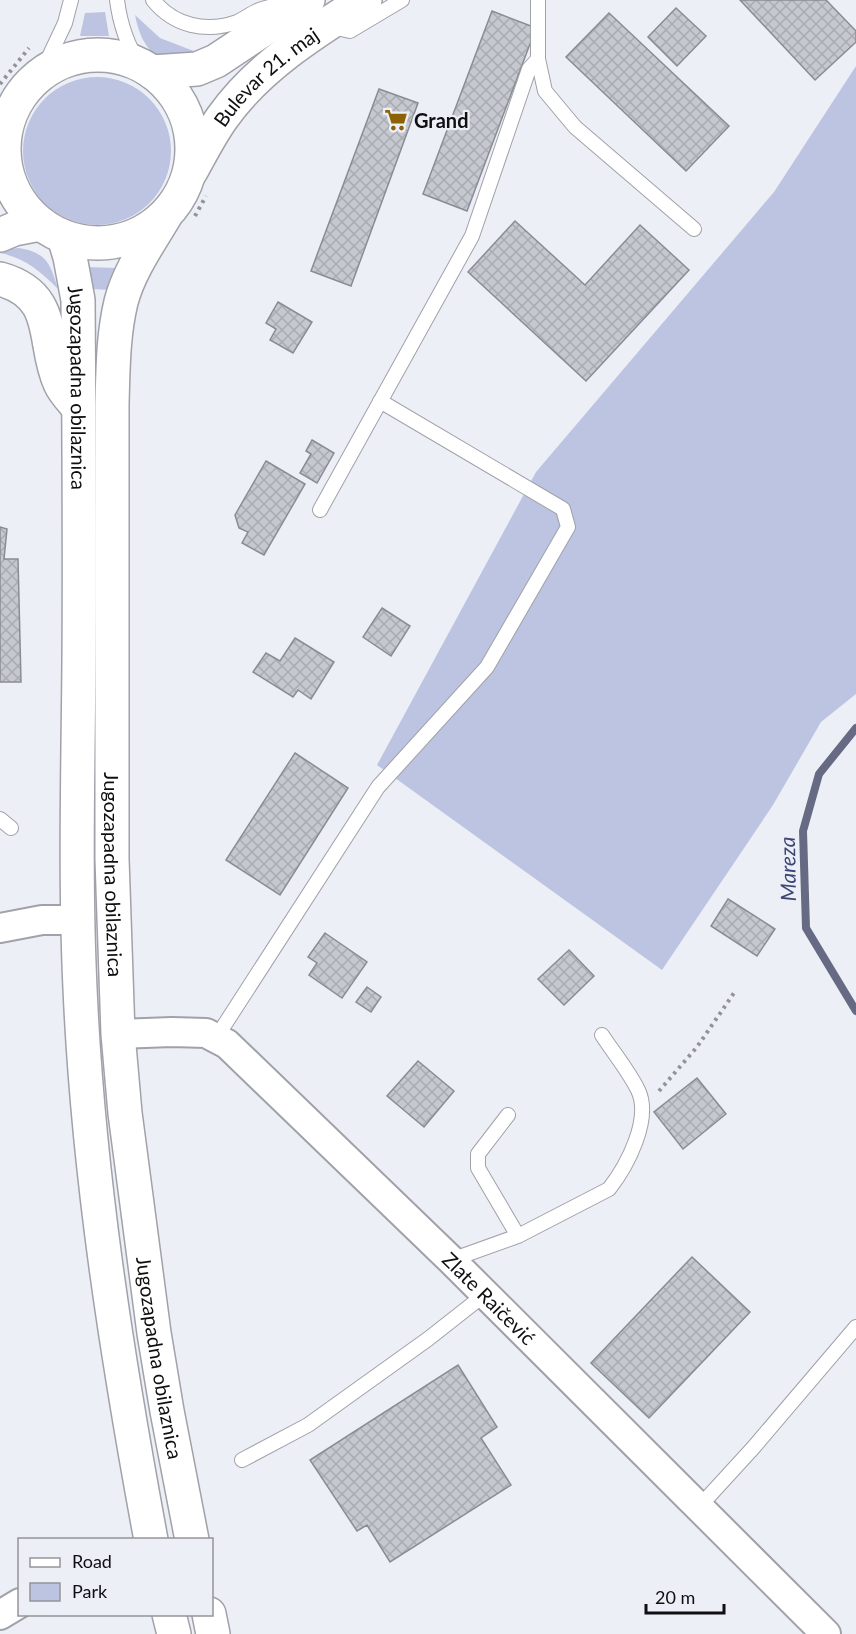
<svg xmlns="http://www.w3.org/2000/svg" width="856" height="1634" font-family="Lato,sans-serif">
<defs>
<pattern id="building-cross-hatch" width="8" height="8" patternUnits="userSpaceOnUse" patternTransform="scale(1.5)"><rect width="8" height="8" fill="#c6c8d0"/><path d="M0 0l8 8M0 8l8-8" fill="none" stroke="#a9abb2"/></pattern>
</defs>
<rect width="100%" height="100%" fill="#edeff7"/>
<path fill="#bdc4e2" d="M105,12L109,36H80L85,13Z
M135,15L160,38L199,53L160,59C144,47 139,34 135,15Z
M856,66V694L821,722L773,805L662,970L377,765L536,472L774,192Z
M23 151a74 74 0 1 1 148 0a74 74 0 1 1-148 0Z
M19,248C47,253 50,263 58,289C40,271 25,258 0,253L7,249Z
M86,267L118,268L110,290L90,289Z"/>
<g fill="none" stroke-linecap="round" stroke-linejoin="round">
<path stroke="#666b83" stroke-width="8" d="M856,728L819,774L803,831L806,928L856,1011"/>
</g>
<path fill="url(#building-cross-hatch)" stroke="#8a8c93" stroke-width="1.5" d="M740,0H826L856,31V42L815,80Z
M676,8L706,36L677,66L648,37Z
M492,11L536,28L467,211L423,194Z
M609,13L729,126L686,171L566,57Z
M379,89L418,103L351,286L311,271Z
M515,221L585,285L640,225L689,270L586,381L468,272Z
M278,302L312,322L293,353L270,340L276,329L266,323Z
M312,440L334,453L317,483L300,473L311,454L306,451Z
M266,461L305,484L264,555L242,543L248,532L239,528L235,515Z
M0,527L7,529L4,559H18L21,682H0Z
M382,608L410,626L391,656L363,637Z
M295,638L334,662L311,699L298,690L293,697L253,672L266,653L280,661Z
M295,753L348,788L280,895L226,860Z
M728,899L775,929L757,956L711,926Z
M325,933L367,962L342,998L309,975L317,963L308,957Z
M569,950L594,976L564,1005L538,979Z
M367,987L381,997L371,1012L356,1002Z
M418,1061L454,1091L424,1127L387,1096Z
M697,1078L726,1114L683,1149L654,1112Z
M692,1257L750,1312L649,1418L591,1363Z
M458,1365L497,1427L481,1438L511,1485L390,1562L367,1525L357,1531L310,1460Z"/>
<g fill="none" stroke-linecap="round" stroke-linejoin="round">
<g stroke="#a0a1a9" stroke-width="16">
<path id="service" d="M117,0C120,24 127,45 140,65
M153,0C174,26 206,33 237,22C244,19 250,14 257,11C265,7 276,6 284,3
M538,0V59L545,91L575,127L694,229
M332,27L350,31L402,0
M41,74L65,23L71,0
M320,510L472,236L529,69L538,59
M0,819L11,828
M216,1038L378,787L487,667L568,527L563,509L380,401
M508,1115L478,1154V1168L518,1236
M451,1260L518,1236L609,1189C627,1166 652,1119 638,1090C628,1070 613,1052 602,1035
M242,1460L308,1425L428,1339L484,1295
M699,1507L753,1448L856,1327"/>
</g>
<g stroke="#a0a1a9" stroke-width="32">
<g id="minor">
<path d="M0,928L42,920H78"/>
<path id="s1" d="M118,1034L172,1032L206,1033L227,1044L451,1260L826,1634"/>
<path d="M0,1615L20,1603"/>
</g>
</g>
<g stroke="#a0a1a9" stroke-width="36">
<g id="primary">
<circle cx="98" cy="149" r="94"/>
<path d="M152,72L197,69L216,61L308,0"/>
<path id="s2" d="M191,171C201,153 210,135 222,118C257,68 314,32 365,0"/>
<path id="s3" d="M165,216C149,243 129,271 121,302C113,335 113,370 112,404V859L118,1034L125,1113L154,1333L167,1411L192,1540"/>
<path d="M0,235L14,229L40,224"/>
<path id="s4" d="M64,237L70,257L78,300C79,421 80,542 79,663C78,771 75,880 80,988C88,1173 117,1357 151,1540"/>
<path d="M0,279C60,296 41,342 60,383C64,392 71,399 77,406"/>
<path d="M169,1614L174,1634"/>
<path d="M209,1614L213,1634"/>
</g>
</g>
<path stroke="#929399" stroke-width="4" stroke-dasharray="3 4.5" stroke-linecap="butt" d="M0,84L29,48
M195,216L206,196
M659,1091L697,1047L734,993"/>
<use href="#service" stroke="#fff" stroke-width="14"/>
<use href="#minor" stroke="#fff" stroke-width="28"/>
<use href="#primary" stroke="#fff" stroke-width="33"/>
</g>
<defs>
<g id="supermarket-bare" transform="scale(1.8)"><path d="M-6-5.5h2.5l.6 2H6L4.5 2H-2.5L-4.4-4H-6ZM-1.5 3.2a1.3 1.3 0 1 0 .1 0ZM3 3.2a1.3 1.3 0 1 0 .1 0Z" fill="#8d6106" stroke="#edeff7" stroke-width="2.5" paint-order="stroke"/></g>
</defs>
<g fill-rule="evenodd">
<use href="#supermarket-bare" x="396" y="120"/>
</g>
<g text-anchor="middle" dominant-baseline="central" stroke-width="4.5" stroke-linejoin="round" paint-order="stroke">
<g font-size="20" fill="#0f0f12" stroke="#edeff7">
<text stroke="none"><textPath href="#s2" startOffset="122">Bulevar 21. maj</textPath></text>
<text stroke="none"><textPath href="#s4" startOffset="152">Jugozapadna obilaznica</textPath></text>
<text stroke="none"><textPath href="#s3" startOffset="670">Jugozapadna obilaznica</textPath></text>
<text stroke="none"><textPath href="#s1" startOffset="477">Zlate Raičević</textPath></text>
<text stroke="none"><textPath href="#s3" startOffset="1156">Jugozapadna obilaznica</textPath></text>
</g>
<g font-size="20" font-weight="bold" fill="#0f0f12" stroke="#edeff7" text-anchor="start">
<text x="414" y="120">Grand</text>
</g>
<g font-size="21" font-style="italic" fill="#3d4574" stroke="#edeff7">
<text transform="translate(787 869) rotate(-91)">Mareza</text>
</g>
</g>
<rect x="18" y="1538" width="195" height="78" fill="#edeff7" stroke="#94959b" stroke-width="1.5"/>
<rect x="30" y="1558" width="30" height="9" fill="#ffffff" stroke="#94959b" stroke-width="1.5"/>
<text x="72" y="1568" font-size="18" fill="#0f0f12">Road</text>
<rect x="30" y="1583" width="30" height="18" fill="#bdc4e2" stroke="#94959b" stroke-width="1.5"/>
<text x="72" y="1598" font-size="18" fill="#0f0f12">Park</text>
<path d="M646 1604v9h78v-9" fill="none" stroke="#0f0f12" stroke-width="3"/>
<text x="655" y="1604" font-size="18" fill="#0f0f12" stroke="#edeff7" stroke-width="4.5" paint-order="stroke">20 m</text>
</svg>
